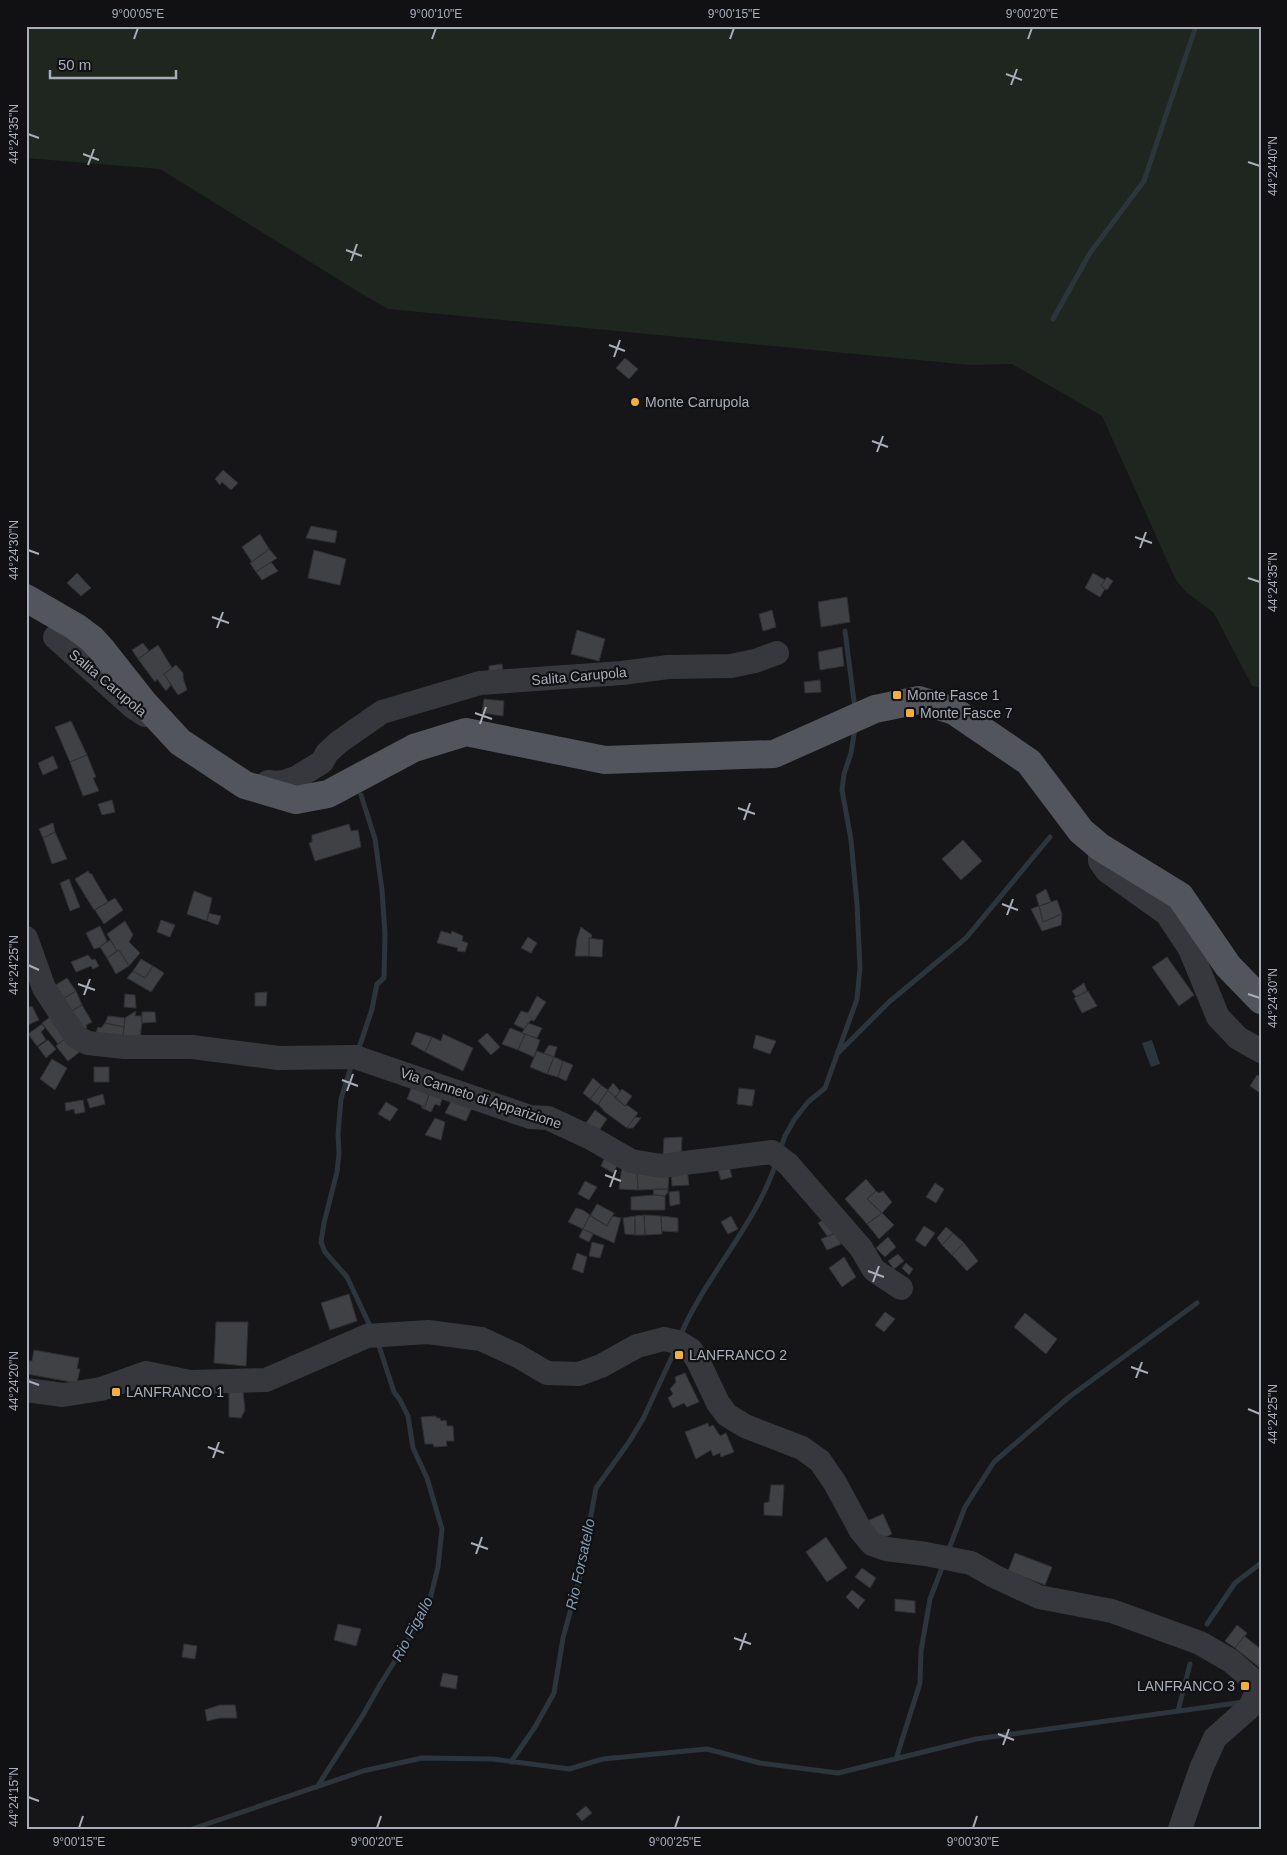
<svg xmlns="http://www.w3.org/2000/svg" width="1287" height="1855" font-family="Helvetica,sans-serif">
<rect width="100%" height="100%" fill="#161618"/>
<path fill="#1e261f" d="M26,26H1261V688L1252,686L1214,613L1186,592L1176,580L1102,416L1012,364L970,365L388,309L362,294L160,169L26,158Z"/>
<path fill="#2c353c" d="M1152,1040L1160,1064L1151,1067L1142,1043Z"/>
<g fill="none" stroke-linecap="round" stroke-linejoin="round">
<path stroke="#2c353c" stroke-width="5" d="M1053,319L1090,253L1144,181L1196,26
M845,631L855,709
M358,1051L372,1009L377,984L384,978L385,934L382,890L375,839L361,795
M838,1053L889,1002L966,938L1050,837
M352,1063L341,1099L338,1134L339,1153L337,1172L324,1223L321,1242L325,1252L347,1277L371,1328
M780,1150L785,1136L794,1120L808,1102L825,1088L857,999L860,968L857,904L851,840L842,790L844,774L851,753L855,728
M681,1334C707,1274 755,1226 776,1163
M949,1549L965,1507L994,1462L1069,1397L1197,1303
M1207,1624L1235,1583L1261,1563
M1178,1711L1190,1664
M896,1759L920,1683L921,1651L930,1599L943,1565
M511,1762L535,1727L554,1693L563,1638L579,1580L596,1488L629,1442L643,1419L676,1348
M317,1787L363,1715L381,1683L407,1642L430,1599L438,1567L442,1529L427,1478L413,1448L408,1416L400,1400L394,1392L378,1343
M192,1829L363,1771L422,1758L493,1759L569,1769L603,1759L707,1749L760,1763L838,1773L976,1739L1244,1702"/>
</g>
<path fill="#404145" stroke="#303034" d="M625,358L638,369L629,379L616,368Z
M223,470L238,483L231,490L222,482L220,485L215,479Z
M311,526L337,531L335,543L306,538Z
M260,534L269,549L252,562L242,547Z
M269,549L277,558L256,572L250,563Z
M314,550L346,559L340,585L308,578Z
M271,562L278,571L262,580L256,572Z
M77,573L91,588L81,596L67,583Z
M1093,573L1105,580L1101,586L1105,589L1100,597L1085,588Z
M1107,577L1113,581L1107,590L1101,586Z
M847,597L850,622L821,627L818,602Z
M772,610L776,627L763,631L759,614Z
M577,630L605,639L599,661L571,654Z
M143,643L149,651L138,659L132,650Z
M158,645L172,668L164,674L171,685L166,691L157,679L155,682L138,659Z
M842,647L844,666L820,670L818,652Z
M502,664L504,678L489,679V666Z
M176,665L183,673V678L187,690L178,695L164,674Z
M820,680L821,692L805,693L804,682Z
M484,699L504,701L503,716L482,713Z
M71,721L87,755L70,762L55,727Z
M87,755L96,777L93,778L99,791L83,796L70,762Z
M53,756L58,768L43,775L38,763Z
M112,800L115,812L102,815L98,804Z
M53,823L55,832L43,838L39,829Z
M349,824L351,831L358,830L361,847L315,861L309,843L312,842V835Z
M55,832L67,859L52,864L43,838Z
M963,840L982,861L961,880L942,859Z
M88,871L90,874L91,873L108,902L94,910L75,879Z
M69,879L80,907L70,911L60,883Z
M1046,889L1051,902L1039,906L1036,895Z
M194,891L212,898L207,921L187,914Z
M115,898L123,910L104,924L95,910Z
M1057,900L1062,914L1043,922L1039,906Z
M1039,906L1043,922L1062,914L1061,925L1042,931L1031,909Z
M208,913L221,916L218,925L207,921Z
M161,920L175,925L170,937L157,932Z
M125,921L133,935L129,942L140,953L129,966L119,950L117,951L107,934Z
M100,926L107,941L100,947L94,949L86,933Z
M581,927L592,935L591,938H589V956H575L577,939Z
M441,931L451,934L452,931L463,936L462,941L468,943L465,952L457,951L458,948L437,943Z
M528,937L537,943L531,953L521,948Z
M589,938L603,940L602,957L589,956Z
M110,940L117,951L107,958L100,947Z
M119,950L129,966L116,974L107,958Z
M88,955L92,960L95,959L99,966L93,969L91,966L76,972L71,962Z
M1167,957L1194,995L1179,1006L1152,967Z
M141,959L153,966L145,978L133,971Z
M153,966L164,973L151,992L127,978L133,971L145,978Z
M67,978L76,991L61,1000L54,986Z
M1084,983L1087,991L1076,997L1072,991Z
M76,991L82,1005L68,1013L61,1000Z
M1088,991L1097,1006L1082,1013L1074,998Z
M267,992L266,1006H255V993Z
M125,994L135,995L136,1008L124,1007Z
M537,996L546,1002L534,1021L531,1020L524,1029L514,1024L521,1011L528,1013Z
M82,1005L92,1022L86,1025L87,1028L77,1033L68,1013Z
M32,1006L39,1020L28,1025L26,1022V1008Z
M136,1011L135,1016H141L142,1023L139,1044H122L125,1018Z
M142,1012H155L156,1022L142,1023Z
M53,1015L70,1035L58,1044L42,1023Z
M108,1016L125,1018L124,1027L105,1023Z
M105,1023L124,1027L122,1044L94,1038L98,1027L101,1028Z
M528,1023L542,1028L537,1038L522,1033Z
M42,1024L45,1028L41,1032L46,1040L37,1046L28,1034Z
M510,1028L525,1034L518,1050L502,1044Z
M416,1032L432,1037L425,1052L411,1044Z
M487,1033L500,1047L491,1055L478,1041Z
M443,1034L473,1048L463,1071L425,1052L432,1037L441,1041Z
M525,1034L540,1040L534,1057L518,1050Z
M70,1035L82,1050L68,1061L56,1046Z
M756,1035L776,1041L770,1054L753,1048Z
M48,1040L56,1049L46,1058L38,1047Z
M549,1045L557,1047L554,1057L544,1053Z
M537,1051L554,1057L547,1074L530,1067Z
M554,1057L563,1061L558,1077L547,1074Z
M52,1059L67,1068L55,1090L40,1079Z
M563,1061L573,1065L566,1081L558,1077Z
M94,1067H109V1082H94Z
M1257,1075L1261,1077L1260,1093L1250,1086Z
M593,1078L601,1085L590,1099L583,1093Z
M613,1083L620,1091L615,1098L608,1090Z
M413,1084L430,1092L425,1107L407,1099Z
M601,1085L608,1090L598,1105L590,1099Z
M739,1088L755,1090L752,1106L737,1104Z
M622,1089L632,1096L625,1106L615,1098Z
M608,1090L625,1106L627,1105L638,1113L627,1128L605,1112L598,1104Z
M430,1092L443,1095L440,1106L435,1104L431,1112L422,1108L421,1106L425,1107Z
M103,1094L105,1104L90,1108L87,1099Z
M454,1096L473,1105L466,1121L445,1113Z
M83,1100L85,1112L75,1114L74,1109L66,1111L65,1103Z
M386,1102L398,1109L390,1121L378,1114Z
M595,1110L607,1119L598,1132L586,1123Z
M635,1117L641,1118L633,1128H627Z
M435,1118L445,1122L441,1140L425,1135Z
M682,1137L681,1156H663L664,1138Z
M607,1153L620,1161L613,1173L601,1166Z
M728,1163L732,1177L721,1180L717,1166Z
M622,1166L637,1172L638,1190L619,1189Z
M687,1169L689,1185L672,1186L671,1171Z
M637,1172H669L668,1189L638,1190Z
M866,1179L876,1191L867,1199L882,1213L867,1224L845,1199Z
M585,1181L597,1187L589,1200L578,1194Z
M935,1183L944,1189L936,1203L926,1197Z
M653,1189H668V1192L665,1196L654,1195Z
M679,1191L680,1204L670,1206L669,1192Z
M876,1191L879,1193L883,1191L892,1202L882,1213L867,1199Z
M654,1195L665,1196V1210H631V1197Z
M597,1204L614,1213L607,1226L590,1216Z
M576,1208L583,1210L590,1215L583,1229L568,1222Z
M882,1213L894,1225L879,1239L867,1224Z
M590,1215L607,1226L612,1216L621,1218L614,1243L583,1229Z
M644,1215L645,1235H635V1216Z
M644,1215L661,1216L662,1234L645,1235Z
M635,1216V1235L625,1234L623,1218Z
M661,1216L678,1218V1232L662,1231Z
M731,1216L738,1229L728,1234L721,1222Z
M826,1218L836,1231L828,1237L818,1223Z
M924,1226L935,1233L925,1247L915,1240Z
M946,1227L953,1233L942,1245L937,1238Z
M583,1229L593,1234L589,1242L579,1237Z
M836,1233L841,1244L827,1250L821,1239Z
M953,1233L964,1243L952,1255L942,1245Z
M888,1237L896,1247L885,1257L876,1248Z
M592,1242L604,1245L600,1258L589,1256Z
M964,1243L978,1261L967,1271L952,1255Z
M577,1253L587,1257L583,1273L572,1269Z
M898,1254L904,1261L894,1269L888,1261Z
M844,1257L856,1277L842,1287L829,1268Z
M906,1263L913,1269L909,1275L902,1268Z
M349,1294L357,1321L330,1330L321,1303Z
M885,1312L895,1319L884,1332L875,1325Z
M1025,1313L1057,1339L1046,1354L1014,1327Z
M216,1322H248L246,1366L214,1363Z
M34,1350L79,1358L77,1369H80L77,1383L27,1374L29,1361H32Z
M685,1373L699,1402L687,1407L684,1403L673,1408L668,1398L673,1394L670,1389L676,1382L675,1377Z
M229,1391H243L245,1410L241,1418L229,1417Z
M436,1416V1418H440L441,1421L446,1420L447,1426H453L454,1441H446L447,1446L434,1447L433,1444H425L421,1417Z
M708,1423L709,1427L713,1425L720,1436L726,1433L734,1452L721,1457L720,1453L713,1456L711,1450L696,1459L685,1432Z
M771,1485H784L782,1516L764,1515V1503L769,1502Z
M883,1514L892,1534L875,1542L865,1522Z
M826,1537L847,1568L827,1582L806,1552Z
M1015,1553L1052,1567L1045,1585L1008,1571Z
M862,1568L876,1578L870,1588L855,1577Z
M852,1590L865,1600L858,1609L846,1597Z
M895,1599L915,1601V1613L895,1611Z
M338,1624L361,1629L356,1646L334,1640Z
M1237,1625L1247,1633L1235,1648L1225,1641Z
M1244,1636L1261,1649L1260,1668L1235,1648Z
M184,1644L197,1646L195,1659L182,1657Z
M443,1673L458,1676L456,1689L440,1686Z
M220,1705H235L237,1718H220L207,1721L205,1710Z
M586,1806L592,1813L582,1821L576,1814Z"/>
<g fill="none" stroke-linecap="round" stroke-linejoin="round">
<path stroke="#37383d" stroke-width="24" d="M55,637L133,707L145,715
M259,790L268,782L276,783L284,782L296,778L322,762L327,753L339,742L382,712L480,683L622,673L668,667L731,666L755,661L777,653
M1100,847V861L1107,871L1167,914L1190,949L1218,1017L1238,1038L1261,1051
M26,938L44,988L76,1037L88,1043L124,1047H192L279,1058L355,1057L530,1117L548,1118L591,1138L631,1161L661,1166L772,1152L788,1164L861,1248L874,1270L901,1288
M26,1390L63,1395L101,1389L146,1373L190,1382L266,1380L367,1336L428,1332L481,1339L518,1356L547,1373L579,1374L601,1366L637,1346L664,1339L678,1342L691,1350L698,1361L718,1403L727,1415L745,1426L802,1448L820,1461L835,1483L861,1531L872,1544L886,1549L926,1554L971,1563L994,1576L1039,1597L1112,1611L1200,1643L1231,1661L1254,1681L1256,1694L1250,1707L1215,1738L1201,1769L1180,1829"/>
<path stroke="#53555c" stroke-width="28" d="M26,598L76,627L92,639L102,650L143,702L180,742L245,785L296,800L328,794L414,748L466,732L605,760L774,754L875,709L919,700L954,711L1029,762L1081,831L1100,847L1180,896L1228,966L1261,1000"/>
</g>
<path fill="none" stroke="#a8adb8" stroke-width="2" d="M134,39L138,28M432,39L436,28M730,39L734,28M1028,39L1032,28M1006,74L1022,80M1011,85L1017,69M28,134L39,138M83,154L99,160M1248,162L1260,166M88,165L94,149M346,250L362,256M351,261L357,244M609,345L625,351M614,357L620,340M872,441L888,447M877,452L883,436M1135,537L1152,543M1140,548L1146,532M28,550L39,554M1248,578L1260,582M212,617L229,623M217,628L223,612M475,713L492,719M480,724L486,707M738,808L755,814M744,820L750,803M1002,904L1018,910M1007,915L1013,899M28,965L39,970M78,984L95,990M1248,994L1260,998M84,995L90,979M342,1080L358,1086M347,1091L353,1074M605,1175L621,1181M610,1187L616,1170M868,1271L884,1277M873,1282L879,1266M1131,1367L1148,1373M1136,1378L1142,1362M28,1381L39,1385M1248,1409L1260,1414M208,1447L224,1453M213,1458L219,1442M471,1543L488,1549M476,1554L482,1537M734,1638L751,1644M740,1650L746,1633M998,1734L1014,1740M1003,1745L1009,1729M28,1797L39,1801M79,1828L83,1816M377,1828L381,1816M675,1828L679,1816M973,1828L977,1816"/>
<g fill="#f2b134" stroke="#111113" stroke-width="2">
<circle cx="635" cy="402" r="5"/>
<rect x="892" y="690" width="10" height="10" rx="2.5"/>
<rect x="905" y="708" width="10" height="10" rx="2.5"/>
<rect x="674" y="1350" width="10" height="10" rx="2.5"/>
<rect x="111" y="1387" width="10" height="10" rx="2.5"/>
<rect x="1240" y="1681" width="10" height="10" rx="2.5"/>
</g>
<g text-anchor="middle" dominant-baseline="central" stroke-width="4.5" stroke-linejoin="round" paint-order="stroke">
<g font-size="14" fill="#a8adb8" stroke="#111113" text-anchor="start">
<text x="645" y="402">Monte Carrupola</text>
<text x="907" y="695">Monte Fasce 1</text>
<text x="920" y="713">Monte Fasce 7</text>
<text x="689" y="1355">LANFRANCO 2</text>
<text x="126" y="1392">LANFRANCO 1</text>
<text x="1235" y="1686" text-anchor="end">LANFRANCO 3</text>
</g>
<g font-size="14" fill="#a8adb8" stroke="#111113">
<text transform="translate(579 676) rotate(-5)">Salita Carupola</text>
<text transform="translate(108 683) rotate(40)">Salita Carupola</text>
<text transform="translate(481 1098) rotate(18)">Via Canneto di Apparizione</text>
</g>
<g font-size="15" font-style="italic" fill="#7f9bb3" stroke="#111113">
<text transform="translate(580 1564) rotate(-78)">Rio Forsatello</text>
<text transform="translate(412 1629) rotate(-62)">Rio Figallo</text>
</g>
</g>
<rect width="1287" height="1855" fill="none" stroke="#111113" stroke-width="55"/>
<path d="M50 70v8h126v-8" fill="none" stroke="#a8adb8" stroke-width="2.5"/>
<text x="58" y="70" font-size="15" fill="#a8adb8" stroke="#111113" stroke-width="4" paint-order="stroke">50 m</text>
<rect x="28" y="28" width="1232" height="1800" fill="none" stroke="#a8adb8" stroke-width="2"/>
<g font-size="12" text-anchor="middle" fill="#a8adb8">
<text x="138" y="18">9°00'05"E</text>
<text x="436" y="18">9°00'10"E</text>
<text x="734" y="18">9°00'15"E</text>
<text x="1032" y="18">9°00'20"E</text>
<text transform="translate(14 134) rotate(-90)" y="4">44°24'35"N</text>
<text transform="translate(1273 166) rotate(-90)" y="4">44°24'40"N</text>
<text transform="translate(14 550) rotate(-90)" y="4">44°24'30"N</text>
<text transform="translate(1273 582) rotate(-90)" y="4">44°24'35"N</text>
<text transform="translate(14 965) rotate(-90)" y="4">44°24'25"N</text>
<text transform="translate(1273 998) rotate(-90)" y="4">44°24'30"N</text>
<text transform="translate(14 1381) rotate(-90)" y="4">44°24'20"N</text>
<text transform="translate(1273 1414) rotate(-90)" y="4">44°24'25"N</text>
<text transform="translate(14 1797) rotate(-90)" y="4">44°24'15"N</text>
<text x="79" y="1846">9°00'15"E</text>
<text x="377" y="1846">9°00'20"E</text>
<text x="675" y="1846">9°00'25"E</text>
<text x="973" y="1846">9°00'30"E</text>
</g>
</svg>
